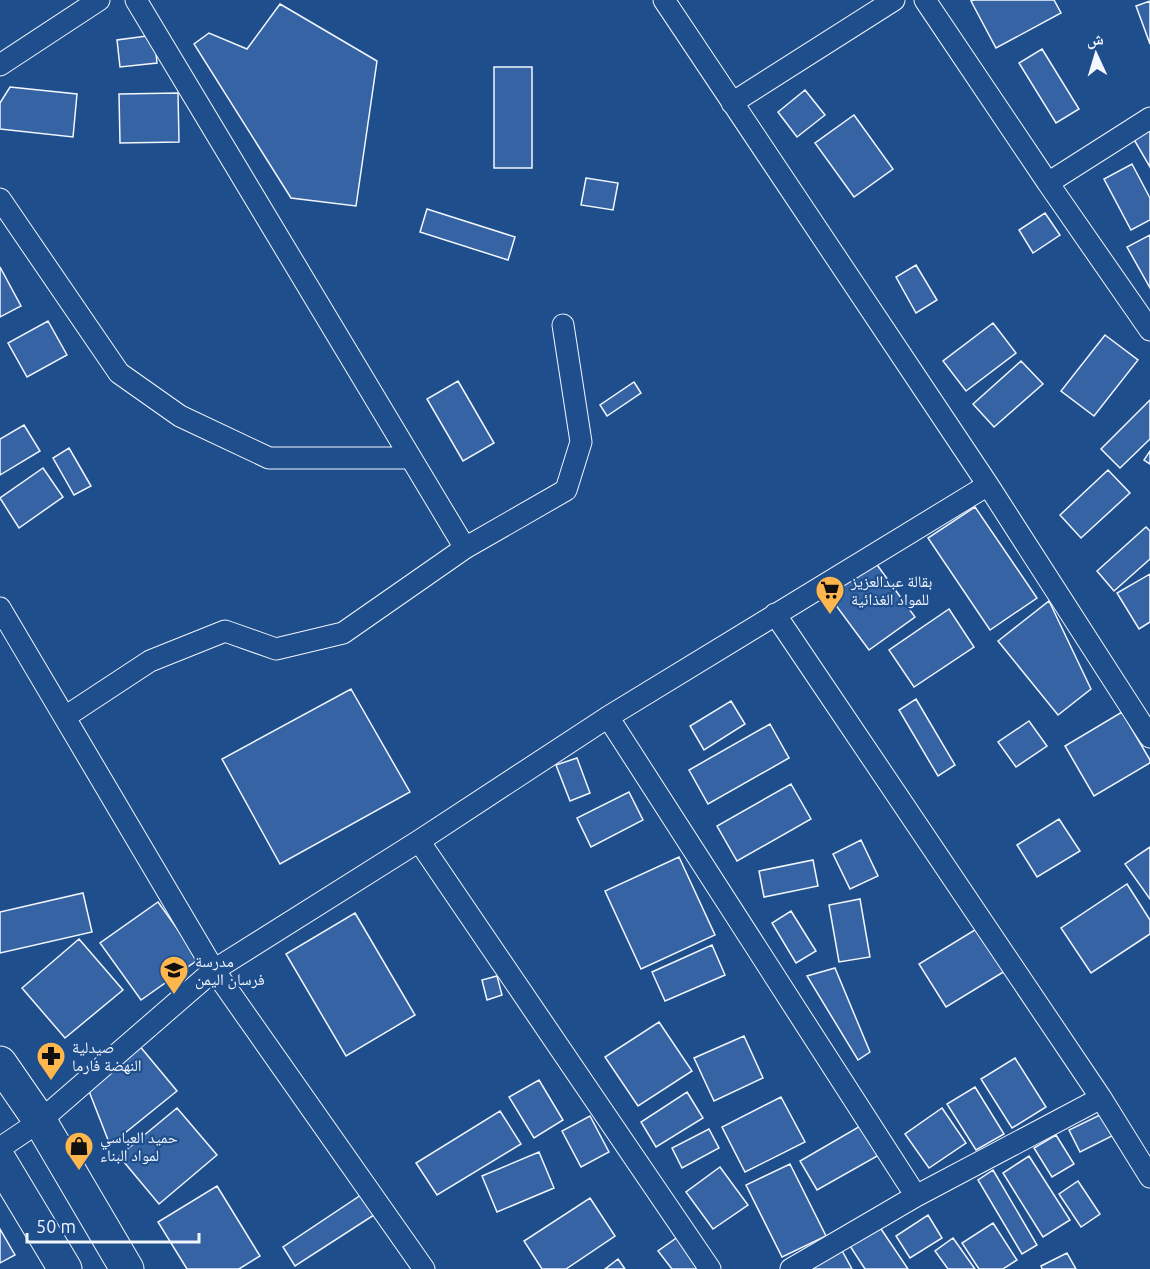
<svg xmlns="http://www.w3.org/2000/svg" width="1150" height="1269" font-family="Ubuntu,'Noto Naskh Arabic',sans-serif">
<rect width="100%" height="100%" fill="#1f4e8c"/>
<path fill="#3563a3" stroke="#f2f6ff" stroke-width="1.5" d="M974,0H1054L1061,13L996,48L971,1Z
M1150,1V44L1136,6Z
M280,4L377,61L356,206L291,198L194,44L209,33L247,49Z
M154,35L157,63L120,67L117,40Z
M1042,49L1079,109L1056,123L1019,63Z
M494,67H532V168H494Z
M10,87L77,94L73,137L0,129V103Z
M805,90L825,115L797,137L778,112Z
M178,93L179,142L120,143L119,94Z
M854,115L893,169L854,197L815,143Z
M1150,120V167L1129,131Z
M1132,164L1150,198V220L1131,230L1104,179Z
M586,178L618,183L613,210L581,205Z
M427,209L515,237L508,260L420,232Z
M1045,213L1060,235L1033,253L1019,230Z
M1150,235V288L1127,247Z
M916,265L937,300L916,313L896,277Z
M0,267L21,306L0,317Z
M48,321L67,355L27,377L8,343Z
M993,323L1016,353L966,391L943,361Z
M1105,335L1138,360L1094,416L1061,391Z
M1021,361L1043,384L994,427L973,404Z
M458,381L494,443L463,461L427,399Z
M634,382L641,393L607,416L600,405Z
M1150,400V439L1120,468L1101,449Z
M24,425L40,451L0,475V439Z
M69,448L91,486L74,495L53,458Z
M1150,451V464L1144,460Z
M43,468L63,497L19,528L0,498Z
M1108,470L1130,493L1081,538L1060,515Z
M975,507L1037,598L990,630L928,538Z
M1146,527L1150,531V559L1114,591L1097,571Z
M875,562L915,617L869,650L829,596Z
M1150,574V622L1139,629L1117,593Z
M1049,601L1091,689L1058,715L998,641Z
M949,609L974,647L914,687L889,650Z
M351,689L410,792L280,864L222,759Z
M916,699L955,765L938,776L899,710Z
M731,701L745,724L704,750L690,726Z
M1122,712L1150,760V763L1094,796L1065,746Z
M1029,721L1047,746L1016,767L998,742Z
M770,724L789,758L708,804L689,770Z
M577,758L590,793L570,801L556,765Z
M791,784L811,819L737,861L717,826Z
M629,792L643,820L591,847L577,818Z
M1059,819L1080,851L1037,877L1017,845Z
M861,840L878,876L850,889L833,854Z
M1150,847V899L1125,864Z
M679,857L715,935L641,969L605,891Z
M813,860L818,886L764,897L759,871Z
M1127,884L1150,920V934L1091,973L1061,928Z
M83,893L92,932L0,953V912Z
M860,899L870,957L839,962L829,905Z
M158,902L199,959L141,1000L100,943Z
M791,911L816,951L796,963L772,923Z
M355,913L415,1015L346,1056L286,954Z
M983,925L1010,968L946,1007L919,964Z
M79,939L123,990L65,1038L22,988Z
M712,945L725,975L665,1001L652,972Z
M835,968L870,1052L858,1060L807,976Z
M497,976L502,995L487,1000L482,980Z
M659,1022L692,1071L638,1106L605,1057Z
M744,1036L763,1078L714,1101L694,1058Z
M138,1044L177,1091L110,1145L87,1086Z
M1015,1058L1046,1107L1012,1128L981,1079Z
M539,1080L563,1120L534,1138L509,1097Z
M975,1087L1004,1134L976,1150L947,1104Z
M687,1092L703,1118L656,1147L641,1122Z
M781,1097L805,1142L745,1172L722,1127Z
M177,1108L217,1155L159,1204L119,1156Z
M942,1108L966,1143L929,1168L905,1134Z
M500,1111L521,1144L437,1195L416,1163Z
M1108,1111L1118,1133L1080,1152L1069,1130Z
M590,1116L609,1152L581,1167L562,1131Z
M862,1125L879,1155L817,1190L800,1161Z
M709,1129L719,1148L682,1168L672,1148Z
M1056,1135L1074,1164L1052,1177L1034,1148Z
M539,1152L554,1188L497,1212L482,1176Z
M1029,1156L1070,1220L1043,1237L1003,1173Z
M790,1164L826,1236L782,1257L746,1185Z
M720,1167L748,1205L713,1229L686,1192Z
M993,1170L1037,1245L1022,1254L978,1180Z
M1078,1181L1100,1214L1081,1227L1059,1194Z
M217,1186L260,1256L239,1269H187L158,1222Z
M361,1195L374,1215L295,1266L283,1247Z
M590,1198L615,1236L566,1269H542L524,1241Z
M928,1215L942,1238L910,1258L896,1236Z
M877,1223L908,1269H865L848,1243Z
M993,1223L1017,1260L1003,1269H979L962,1243Z
M0,1229L15,1255L0,1263Z
M682,1234L708,1269H672L658,1251Z
M953,1238L975,1269H948L935,1251Z
M840,1247L852,1269H804Z
M1067,1253L1076,1269H1042L1041,1266Z
M618,1259L625,1269H605Z"/>
<g fill="none" stroke-linecap="round" stroke-linejoin="round">
<g stroke="#f2f6ff" stroke-width="23">
<path id="minor" d="M136,0L465,548
M664,0L988,485L1150,737
M925,0L1048,183
M0,65L99,0
M732,103L894,0
M1150,118L1048,183L1150,330
M0,199L119,373L180,416L269,458H411
M0,608L214,970L424,1269
M775,614L1101,1098L1150,1177
M71,713L150,661L225,631L276,649L343,633L465,548L566,490L581,442L563,325
M608,717L916,1196
M419,841L710,1269
M0,1148L40,1121L214,970L419,841L608,717L988,485
M791,1269L916,1196L1101,1098"/>
</g>
<g stroke="#f2f6ff" stroke-width="35">
<path id="primary" d="M0,1063L40,1121L127,1269
M0,1161L65,1269"/>
</g>
<use href="#minor" stroke="#1f4e8c" stroke-width="21"/>
<use href="#primary" stroke="#1f4e8c" stroke-width="33"/>
</g>
<defs>
<g id="supermarket-pin" transform="scale(1.5)"><path d="M0 17L-7.5 6A9.5 9.5 0 1 1 7.5 6Z" fill="#ffb74d" stroke="#1f4e8c"/><path d="M-6-5.5h2.5l.6 2H6L4.5 2H-2.5L-4.4-4H-6ZM-1.5 3.2a1.3 1.3 0 1 0 .1 0ZM3 3.2a1.3 1.3 0 1 0 .1 0Z" fill="#111"/></g>
<g id="school-pin" transform="scale(1.5)"><path d="M0 17L-7.5 6A9.5 9.5 0 1 1 7.5 6Z" fill="#ffb74d" stroke="#1f4e8c"/><path d="M0-5L7-2L0 1L-7-2ZM-4 1L0 2.5L4 1V4Q0 6-4 4Z" fill="#111"/></g>
<g id="pharmacy-pin" transform="scale(1.5)"><path d="M0 17L-7.5 6A9.5 9.5 0 1 1 7.5 6Z" fill="#ffb74d" stroke="#1f4e8c"/><path d="M-2-6h4v4h4v4h-4v4h-4v-4h-4v-4h4Z" fill="#111"/></g>
<g id="shop-pin" transform="scale(1.5)"><path d="M0 17L-7.5 6A9.5 9.5 0 1 1 7.5 6Z" fill="#ffb74d" stroke="#1f4e8c"/><path d="M-5-2.5h2.3a2.7 3.5 0 0 1 5.4 0H5L5.5 6h-11ZM-1.5-2.5h3a1.5 2.3 0 0 0-3 0Z" fill="#111"/></g>
</defs>
<g fill-rule="evenodd">
<use href="#supermarket-pin" x="830" y="590"/>
<use href="#school-pin" x="174" y="970"/>
<use href="#pharmacy-pin" x="51" y="1056"/>
<use href="#shop-pin" x="79" y="1146"/>
</g>
<g text-anchor="middle" dominant-baseline="central" stroke-width="4.5" stroke-linejoin="round" paint-order="stroke">
<g font-size="16" fill="#f2f6ff" stroke="#1f4e8c" text-anchor="start">
<text x="851" y="581">بقالة عبدالعزيز<tspan x="851" dy="18">للمواد الغذائية</tspan></text>
<text x="195" y="961">مدرسة<tspan x="195" dy="18">فرسان اليمن</tspan></text>
<text x="72" y="1047">صيدلية<tspan x="72" dy="18">النهضة فارما</tspan></text>
<text x="100" y="1137">حميد العباسي<tspan x="100" dy="18">لمواد البناء</tspan></text>
</g>
</g>
<g transform="translate(1096 54) rotate(356)" stroke="#1f4e8c" stroke-width="4.5" paint-order="stroke">
<path d="M0-4.5L10 22L0 15L-10 22Z" fill="#f2f6ff"/>
<text y="-9" font-size="16" font-weight="bold" text-anchor="middle" fill="#f2f6ff">ش</text>
</g>
<path d="M27 1233v9h172v-9" fill="none" stroke="#f2f6ff" stroke-width="3"/>
<text x="36" y="1233" font-size="18" fill="#f2f6ff" stroke="#1f4e8c" stroke-width="4.5" paint-order="stroke">50 m</text>
</svg>
